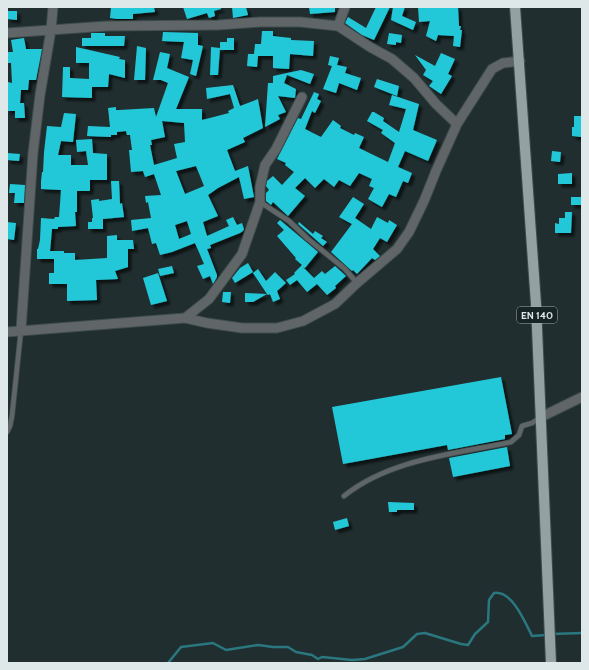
<svg xmlns="http://www.w3.org/2000/svg" width="589" height="670" font-family="Cabin,sans-serif">
<defs>
<filter id="shadow"><feDropShadow dx="3.5" dy="3.5" stdDeviation="1" flood-color="#0009"/></filter>
</defs>
<rect width="100%" height="100%" fill="#202e2f"/>
<g fill="none" stroke-linecap="round" stroke-linejoin="round">
<path stroke="#2a777f" stroke-width="2.5" d="M551,634L582,633
M168,663L181,647L213,643L226,650L258,645L273,647H288L296,652L312,655L318,659L322,657L352,660L365,659L403,647L417,634L425,633L461,644L468,645L475,634L488,622L489,600L494,593C512,590 525,622 532,636L546,635"/>
</g>
<path fill="#24c8d7" fill-rule="evenodd" filter="url(#shadow)" d="M111,7H154L155,12L133,14V19H117L110,18Z
M183,7H221V9L214,11L215,16L209,18L207,13L187,19Z
M232,7H246L248,15L233,18Z
M309,7H335V12L310,14Z
M376,7H390L374,40L362,35L345,23L348,17L366,28Z
M393,7H405L402,16L416,22L413,30L391,20Z
M418,7H458L459,26H461L460,30H462L460,47L453,46L454,36L438,35L436,41L426,36L430,21L419,22Z
M7,11H17V20L7,19Z
M262,31H273V36L291,38V40L314,41L313,56L290,54L289,69L273,68V56H258L257,67L247,66L248,54H254L255,44H261Z
M163,32L198,33V45L203,46L196,76L190,74L193,60L181,58L184,42L162,41Z
M91,33H105V36H125L124,46H82V38H91Z
M389,33L402,35L401,43L396,42V45L387,44Z
M24,38L26,49H42L36,80H29L28,90H21L20,103H24L25,118H15V111H7L8,82L12,83L11,63H7V52H13L11,40Z
M227,38H234V50H220V48L218,75H210L211,47L220,48V42H227Z
M137,46L146,48L145,80H134Z
M76,47L120,57L119,59L125,60V78L109,74L108,87H92V98L62,97L63,67H70V78L89,79V63H76Z
M160,52L170,54L167,68L189,77L176,109H202V120L229,113L228,111L234,108L230,94L207,99L206,88L233,85L240,106L258,99L263,128L243,138L245,142L227,150L235,171L248,166L254,197L244,199L239,177L218,188L208,195L218,216L203,222L207,236L229,226L226,220L233,217L237,225L242,223L244,229L243,231L240,233L210,245L211,248L207,249L217,275V277L213,284L210,276L203,279L197,266L204,264L195,243L172,252L160,255L156,243L152,244L148,228L132,231L131,220L151,218L148,202L146,203L145,196L161,195L154,174L145,177L143,171L131,172L129,150H132L130,135H127L126,131L117,132V135H111V137L87,136L88,126L110,127L108,108L116,107V110H119L154,108L156,117L168,83L161,80H153ZM162,121L184,123L185,142L174,144L177,158L154,165L150,145H152L151,140L165,137ZM196,166L204,186L185,194L176,171ZM187,221L191,234L179,239L175,225Z
M441,53L455,59L448,74L452,76L441,94L429,86L433,81L423,75L426,70L415,55L435,66Z
M330,56L339,58L337,65L347,67L345,73L361,78L357,90L339,83L336,93L323,89L332,66L328,65Z
M301,70L314,74L310,84L287,75L284,83L296,89L295,98L278,96L286,112L278,115L280,119L265,127L268,83H273V76Z
M377,79L399,86L397,96L374,87Z
M314,92L319,94L317,99L321,101L315,113L312,111L305,129L321,137L333,120L341,126L340,128L354,135L355,133L364,137L359,148L388,162L395,143L381,133L383,130L367,121L372,112H374L384,118L383,121L399,132L406,109L389,105L392,95L419,104L413,130L437,140L428,161L405,151L398,167L412,173L408,183L403,181L396,197L389,194L382,207L368,199L374,188L369,186L372,179L359,173L350,186L339,180L334,187L324,179L315,188L305,178L295,188L305,196L288,216L273,202L271,205L266,201V193L269,190L266,186L267,181L273,176L282,185L294,172L285,165L286,163L277,159L298,118L301,119Z
M64,113L76,114L73,142L61,141L58,155H71V165H88L86,151L77,152L76,140L92,139L93,153L107,154V180H90V191H77V212H75L76,226L58,227V229H52L50,251H64V253H75V260L107,258V236L117,235V240H133L134,249H128V267L115,271L118,279L96,280L97,300L67,301V284H49V273H54V259H37V249H38L40,240L41,218L54,219L55,217H59L61,190L41,189V181L42,172H43L44,152L47,126L61,127Z
M574,116H582L581,137L572,136V127H574Z
M552,151L561,152L560,162L551,161Z
M7,153L20,154L19,161L7,160Z
M572,173V184H558V174Z
M111,181H119L120,204L122,203L124,217L103,219V229H88V222H92V218H93L91,200L99,199V201L112,199Z
M10,184L25,185L24,203H14L15,193H9Z
M353,197L364,204L355,218L371,229L377,217L388,223L389,220L397,225L387,242L380,238L373,249L380,256L375,260L372,258L357,274L353,270L352,271L331,252L352,224L339,217Z
M571,197H582V205H571Z
M565,212H572L571,233H555V223L559,224V218H565Z
M280,220L318,252L305,268L303,267L314,278L322,271L325,274L335,266L346,276L335,286L336,288L327,295L317,284L307,292L297,280L290,285L286,280L295,274L294,273L302,265L295,259L296,258L277,236L284,230L277,223Z
M7,222L16,223L14,240L7,239Z
M299,222L313,234L315,231L323,236L321,238L327,242L323,246L298,224Z
M248,263L253,272L235,283L232,278L240,268Z
M172,266L174,273L160,276L158,269Z
M258,269L266,281L275,272L286,283L277,291L280,299L273,302L270,294L268,295L267,294L253,302H245V293L267,294L253,273Z
M158,273L167,301L151,305L143,278Z
M223,292H231L230,303L222,302Z
M501,377L512,434L505,435V439L448,450L447,445L343,464L332,407Z
M507,447L510,466L453,477L449,458Z
M388,502L414,503V510H397V512H389Z
M347,518L349,526L335,530L333,522Z"/>
<g fill="none" stroke-linecap="round" stroke-linejoin="round">
<g stroke="#3f4c4d" stroke-width="6">
<path id="service" d="M260,202L289,221L308,239L345,269L357,283
M7,432L10,426L12,416L21,330
M344,496C390,459 455,454 511,442L519,435L522,426L532,423L540,418"/>
</g>
<g stroke="#3f4c4d" stroke-width="11">
<path id="minor" d="M338,26L345,7
M7,33L107,26L218,25L260,22H300L338,26L370,47L392,59L414,78L436,104L457,124
M185,318L209,299L242,254L260,202V187L265,165L276,149L302,97
M21,330L33,153L40,95L51,30L53,7
M7,332L185,318L207,323L242,328H277L303,321L335,304L357,283L397,249L409,232L424,201L436,171L457,124L492,69L503,63L520,61
M541,417L582,397"/>
</g>
<g stroke="#3f4c4d" stroke-width="12">
<path id="primary" d="M515,7L536,304L551,663"/>
</g>
<use href="#service" stroke="#606667" stroke-width="4.5"/>
<use href="#minor" stroke="#606667" stroke-width="9"/>
<use href="#primary" stroke="#93a1a3" stroke-width="10"/>
</g>
<g text-anchor="middle" dominant-baseline="central" stroke-width="4" stroke-linejoin="round" paint-order="stroke">
<rect fill="#172426" stroke="#a3adae" stroke-width="1" x="517" y="307" width="40" height="16" rx="3"/>
<g font-size="10" font-weight="bold" fill="#dfe8e8">
<text x="537" y="315">EN 140</text>
</g>
</g>
<rect width="589" height="670" fill="none" stroke="#dfe8e8" stroke-width="16"/>
</svg>
